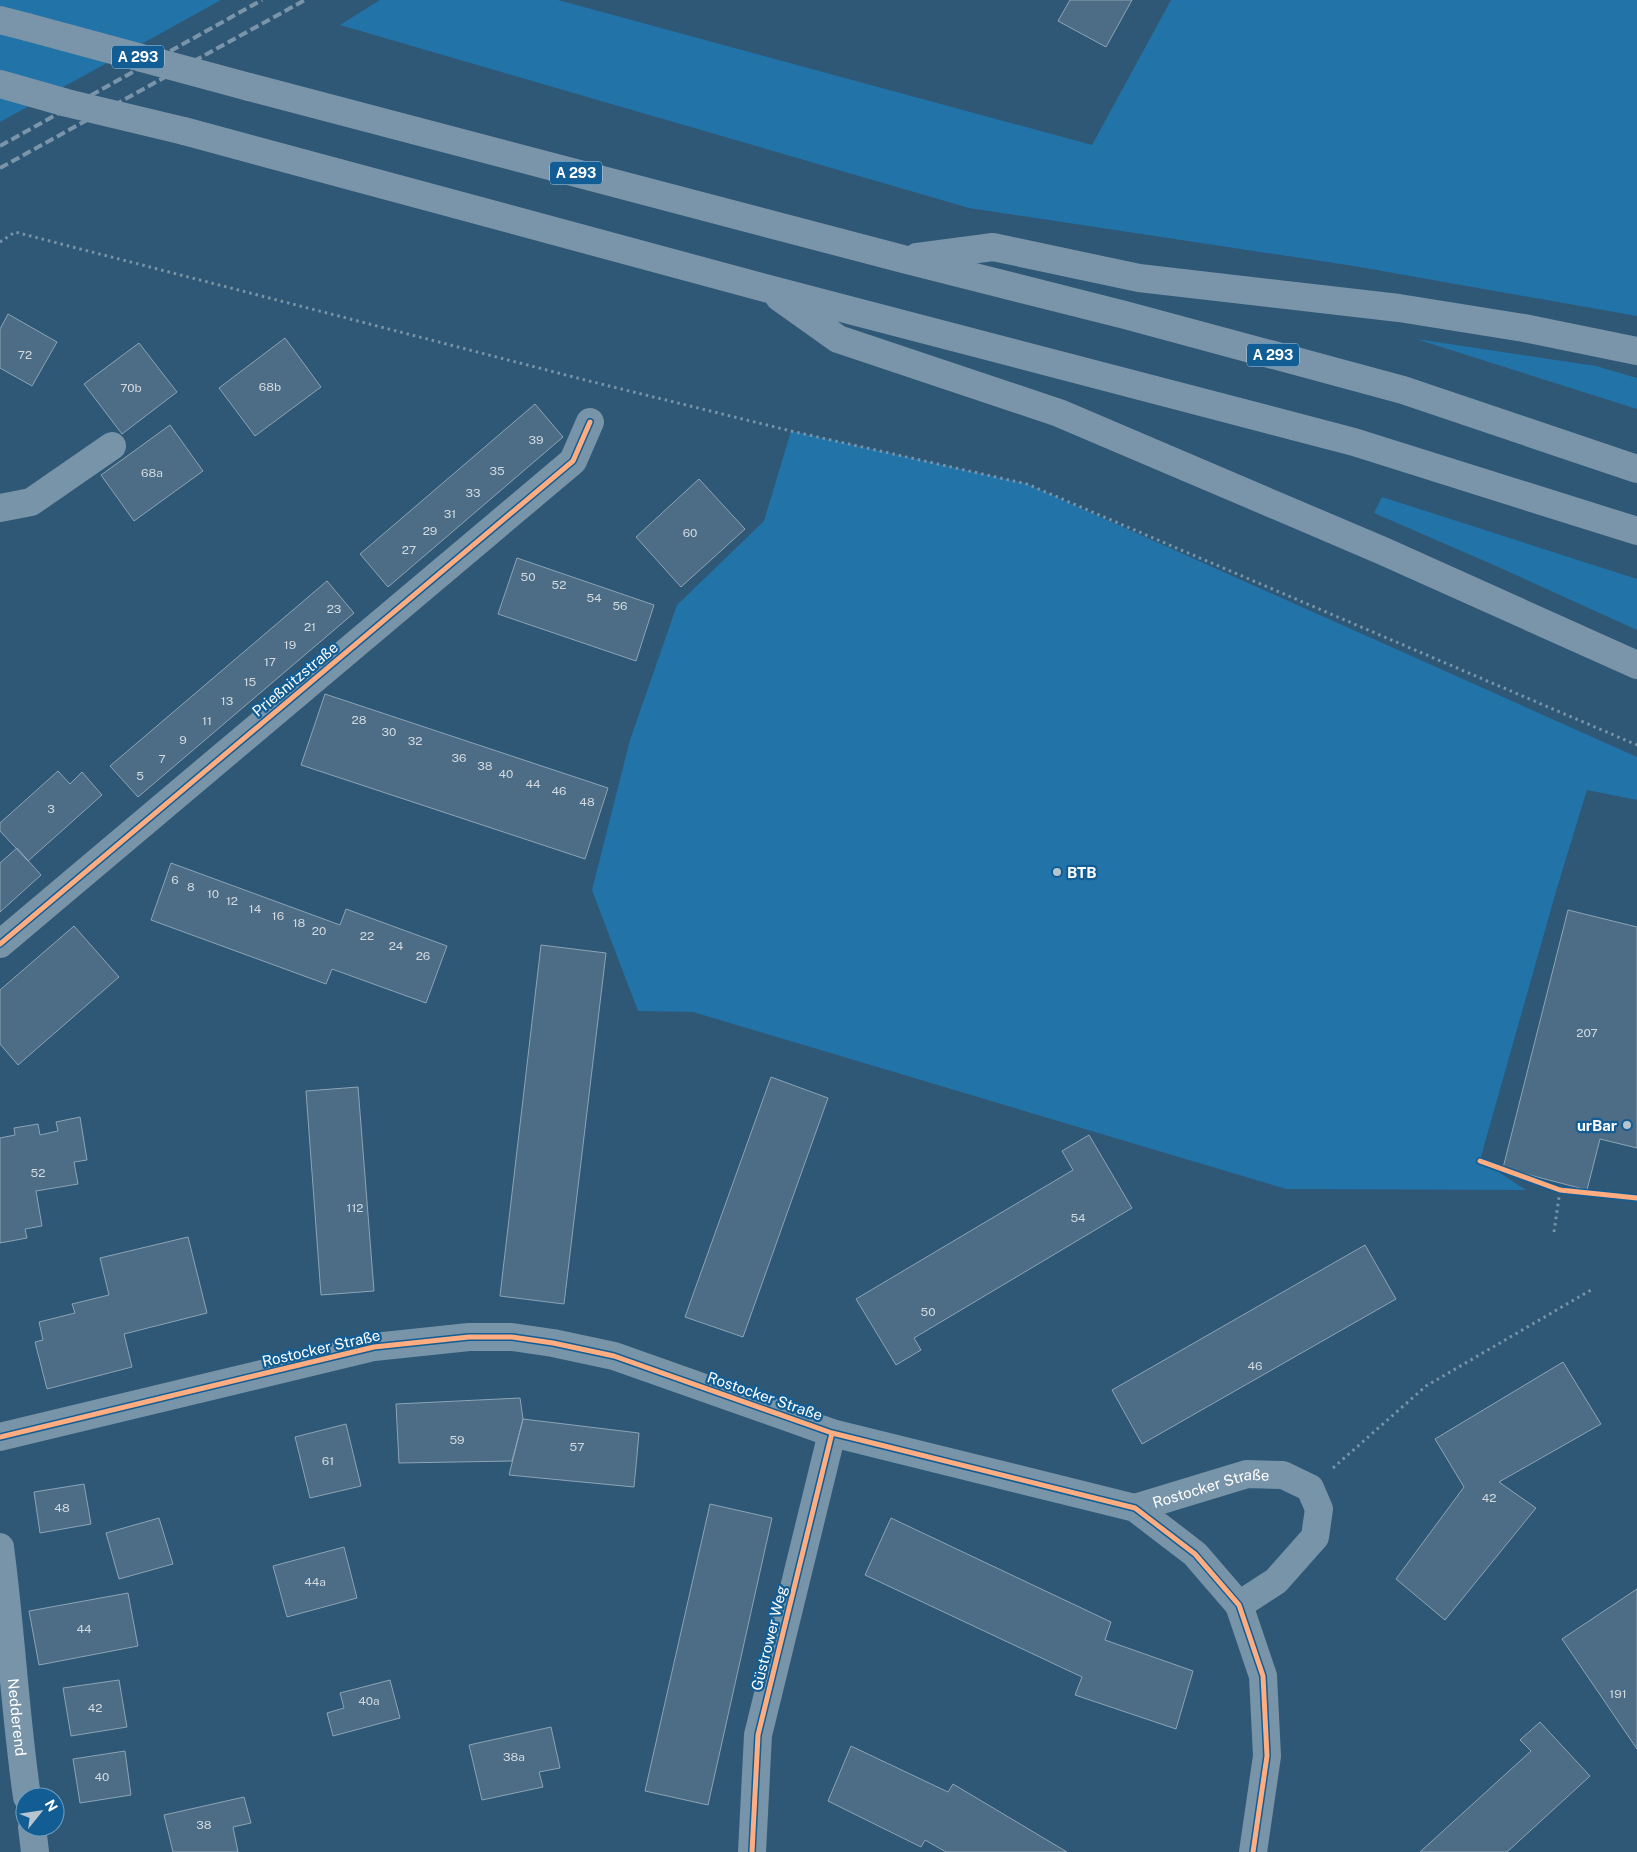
<svg xmlns="http://www.w3.org/2000/svg" width="1637" height="1852" font-family="'Public Sans',sans-serif">
<rect width="100%" height="100%" fill="#2f5876"/>
<path fill="#2273a8" d="M0,0H221L0,122Z
M380,0H558L1092,145L1171,0H1637V316L1354,266L969,208L340,25Z
M1416,339L1596,366L1637,378V409Z
M791,431L1027,484L1637,757V800L1587,790L1557,888L1480,1160L1526,1190L1286,1189L693,1012L638,1011L592,890L630,740L677,605L764,521Z
M1382,497L1637,579V630L1496,566L1374,513Z"/>
<path fill="#4c6d85" stroke="#8ca4b6" d="M1070,0H1132L1106,47L1058,21Z
M8,314L57,342L32,386L0,368V329Z
M285,338L321,387L255,436L219,388Z
M139,343L177,392L122,434L84,384Z
M535,404L563,437L388,587L360,554Z
M170,425L203,471L134,521L101,475Z
M699,479L745,529L681,587L636,537Z
M517,558L654,605L636,661L498,614Z
M327,581L354,613L138,797L110,766Z
M325,694L608,788L585,859L301,765Z
M58,771L70,784L82,772L102,795L28,861L0,831V823Z
M17,848L41,875L0,912V863Z
M171,863L340,925L346,909L447,946L426,1003L332,969L326,984L151,920Z
M1568,910L1637,927V1148L1600,1139L1587,1190L1503,1168Z
M74,926L119,977L18,1065L0,1044V990Z
M541,945L606,953L564,1304L500,1296Z
M771,1077L828,1098L743,1337L685,1317Z
M358,1087L374,1291L321,1295L306,1091Z
M80,1117L87,1160L74,1162L78,1184L36,1191L42,1226L25,1229L27,1238L0,1243V1138L15,1135L14,1128L38,1124L40,1135L58,1131L56,1122Z
M1089,1135L1132,1208L914,1338L921,1350L896,1365L856,1299L1073,1170L1062,1151Z
M188,1237L207,1313L124,1334L132,1367L47,1389L35,1342L43,1340L39,1322L75,1313L72,1304L109,1295L100,1258Z
M1365,1245L1396,1299L1142,1444L1112,1390Z
M1563,1362L1601,1424L1499,1482L1536,1508L1445,1620L1396,1579L1464,1487L1435,1439Z
M520,1398L523,1419L512,1461L399,1463L396,1404Z
M523,1419L639,1433L634,1487L509,1475Z
M346,1424L361,1486L310,1498L295,1437Z
M84,1484L91,1524L40,1533L34,1492Z
M710,1504L772,1518L708,1805L645,1791Z
M159,1518L173,1564L119,1579L106,1533Z
M891,1518L1111,1622L1105,1640L1193,1671L1176,1729L1075,1695L1082,1677L865,1575Z
M344,1547L357,1598L287,1617L273,1566Z
M1637,1589V1749L1562,1639Z
M128,1593L138,1646L39,1665L29,1611Z
M119,1680L127,1727L71,1736L63,1688Z
M390,1680L400,1718L333,1736L327,1713L344,1708L340,1693Z
M1540,1722L1590,1776L1507,1852H1420L1531,1751L1520,1740Z
M551,1727L560,1768L539,1772L543,1787L482,1800L469,1745Z
M851,1746L948,1792L953,1784L1067,1852H946L925,1840L921,1847L828,1801Z
M125,1751L131,1795L80,1803L73,1759Z
M244,1797L251,1823L233,1827L238,1852H173L164,1815Z"/>
<g fill="none" stroke-linecap="round" stroke-linejoin="round">
<path stroke="#7794a9" stroke-width="3" stroke-dasharray="2.5 4" stroke-linecap="butt" d="M0,242L15,232L589,381L791,431L1027,484L1637,745
M1554,1232L1560,1190
M1333,1468L1426,1386L1591,1290"/>
<g stroke="#7794a9" stroke-width="28">
<path d="M0,508L31,502L112,446"/>
<path d="M0,944L573,461L590,422"/>
<path d="M0,1437L374,1347L469,1337H512L553,1343L614,1356L832,1433L1135,1508L1195,1554L1239,1605L1263,1676L1267,1756L1253,1852"/>
<path id="s1" d="M1135,1508L1247,1474L1283,1475L1310,1488L1319,1509L1315,1537L1276,1581L1239,1605"/>
<path id="s2" d="M0,1547C11,1630 15,1714 27,1797"/>
<path d="M32,1827L35,1852"/>
<path d="M752,1852L758,1735L832,1433"/>
</g>
<path stroke="#7a94a9" stroke-width="28" d="M0,20L27,27
M249,87L903,259L1125,315L1403,390L1637,469
M184,131L765,288L1354,442L1637,531
M917,257L993,247L1139,278L1399,308L1524,328L1637,351
M779,297L838,339L1059,413L1383,551L1637,665"/>
<path stroke="#7a94a9" stroke-width="4" stroke-dasharray="9 4" stroke-linecap="butt" d="M0,146L262,0
M0,168L305,0"/>
<path stroke="#7a94a9" stroke-width="28" d="M27,27L249,87
M0,84L67,103L184,131"/>
<g stroke="#125d93" stroke-width="8">
<path id="cycleway" d="M0,944L573,461L590,422
M1480,1161L1560,1190L1637,1198
M0,1437L374,1347L469,1337H512L553,1343L614,1356L832,1433L1135,1508L1195,1554L1239,1605L1263,1676L1267,1756L1253,1852
M752,1852L758,1735L832,1433"/>
</g>
<use href="#cycleway" stroke="#ffac80" stroke-width="5"/>
</g>
<g fill="#b6c5cf" stroke="#125d93" stroke-width="2">
<circle cx="1057" cy="872" r="5"/>
<circle cx="1627" cy="1125" r="5"/>
</g>
<g text-anchor="middle" dominant-baseline="central" stroke-width="4.5" stroke-linejoin="round" paint-order="stroke">
<g font-size="12" fill="#d2dae0">
<text x="25" y="355">72</text>
<text x="270" y="387">68b</text>
<text x="131" y="388">70b</text>
<text x="536" y="440">39</text>
<text x="497" y="471">35</text>
<text x="152" y="473">68a</text>
<text x="473" y="493">33</text>
<text x="450" y="514">31</text>
<text x="430" y="531">29</text>
<text x="690" y="533">60</text>
<text x="409" y="550">27</text>
<text x="528" y="577">50</text>
<text x="559" y="585">52</text>
<text x="594" y="598">54</text>
<text x="620" y="606">56</text>
<text x="334" y="609">23</text>
<text x="310" y="627">21</text>
<text x="290" y="645">19</text>
<text x="270" y="662">17</text>
<text x="250" y="682">15</text>
<text x="227" y="701">13</text>
<text x="359" y="720">28</text>
<text x="207" y="721">11</text>
<text x="389" y="732">30</text>
<text x="183" y="740">9</text>
<text x="415" y="741">32</text>
<text x="459" y="758">36</text>
<text x="162" y="759">7</text>
<text x="485" y="766">38</text>
<text x="506" y="774">40</text>
<text x="140" y="776">5</text>
<text x="533" y="784">44</text>
<text x="559" y="791">46</text>
<text x="587" y="802">48</text>
<text x="51" y="809">3</text>
<text x="175" y="880">6</text>
<text x="191" y="887">8</text>
<text x="213" y="894">10</text>
<text x="232" y="901">12</text>
<text x="255" y="909">14</text>
<text x="278" y="916">16</text>
<text x="299" y="923">18</text>
<text x="319" y="931">20</text>
<text x="367" y="936">22</text>
<text x="396" y="946">24</text>
<text x="423" y="956">26</text>
<text x="1587" y="1033">207</text>
<text x="38" y="1173">52</text>
<text x="355" y="1208">112</text>
<text x="1078" y="1218">54</text>
<text x="928" y="1312">50</text>
<text x="1255" y="1366">46</text>
<text x="457" y="1440">59</text>
<text x="577" y="1447">57</text>
<text x="328" y="1461">61</text>
<text x="1489" y="1498">42</text>
<text x="62" y="1508">48</text>
<text x="315" y="1582">44a</text>
<text x="84" y="1629">44</text>
<text x="1618" y="1694">191</text>
<text x="369" y="1701">40a</text>
<text x="95" y="1708">42</text>
<text x="514" y="1757">38a</text>
<text x="102" y="1777">40</text>
<text x="204" y="1825">38</text>
</g>
<g fill="#125d93" stroke="#b8cedf" stroke-width="1">
<rect x="112" y="45.5" width="52" height="23" rx="4"/>
<rect x="550" y="161.5" width="52" height="23" rx="4"/>
<rect x="1247" y="343.5" width="52" height="23" rx="4"/>
</g>
<g font-size="14" font-weight="bold" fill="#fff">
<text x="138" y="57">A 293</text>
<text x="576" y="173">A 293</text>
<text x="1273" y="355">A 293</text>
</g>
<g font-size="15" fill="#fff" stroke="#125d93">
<text transform="translate(295 679) rotate(-40)">Prießnitzstraße</text>
<text transform="translate(321 1348) rotate(-13)">Rostocker Straße</text>
<text transform="translate(765 1396) rotate(19)">Rostocker Straße</text>
<text stroke="none"><textPath href="#s1" startOffset="79">Rostocker Straße</textPath></text>
<text transform="translate(769 1638) rotate(-76)">Güstrower Weg</text>
<text stroke="none"><textPath href="#s2" startOffset="171">Nedderend</textPath></text>
</g>
<g font-size="15" font-weight="bold" fill="#fff" stroke="#125d93" text-anchor="start">
<text x="1067" y="872">BTB</text>
<text x="1617" y="1125" text-anchor="end">urBar</text>
</g>
</g>
<g transform="translate(40 1812) rotate(60)"><circle r="24" fill="#125d93" stroke="#719ebe"/>
<path d="M0-4L9 19L0 12L-9 19Z" fill="#b6c5cf"/>
<text y="-8" font-size="14" font-weight="bold" text-anchor="middle" fill="#ffffff">N</text>
</g>
</svg>
